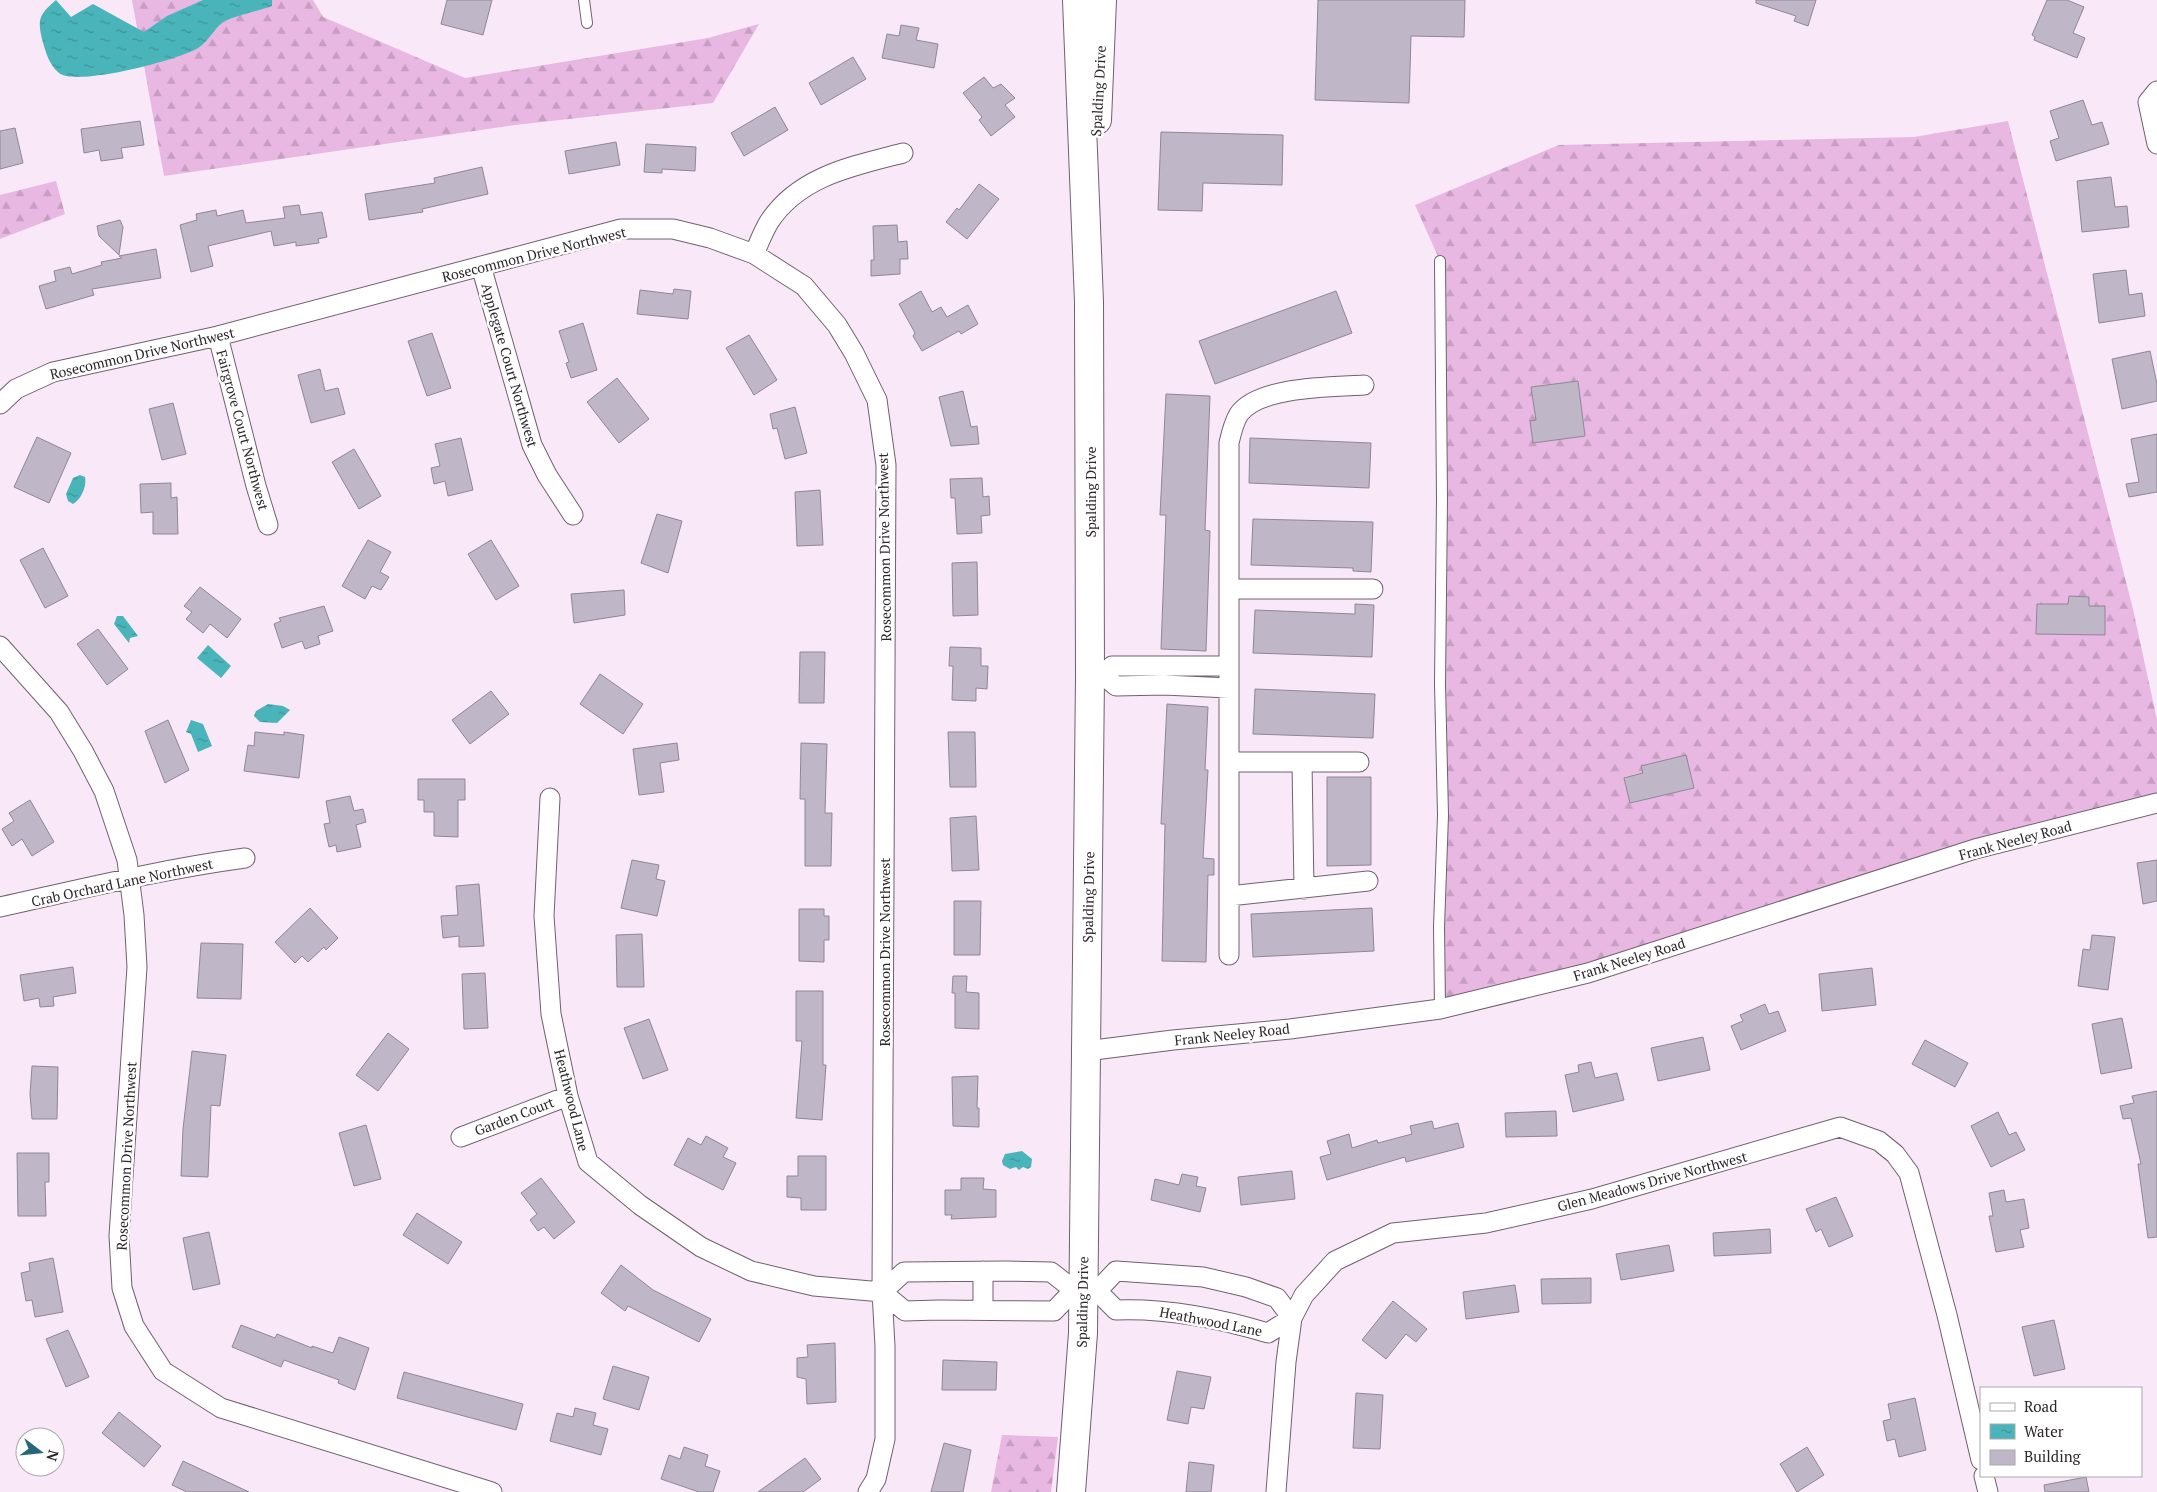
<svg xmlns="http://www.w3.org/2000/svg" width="2157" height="1492" font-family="'PT Serif',serif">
<defs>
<pattern id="forest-firs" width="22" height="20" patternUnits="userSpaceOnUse" patternTransform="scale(1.25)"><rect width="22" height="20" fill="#e8b7e2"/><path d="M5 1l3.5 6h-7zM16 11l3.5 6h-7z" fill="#c79dc2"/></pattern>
<pattern id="water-ripples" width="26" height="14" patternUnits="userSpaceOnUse" patternTransform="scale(1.25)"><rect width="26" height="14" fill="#49b5ba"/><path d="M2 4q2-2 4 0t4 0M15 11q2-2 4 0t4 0" fill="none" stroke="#3d9397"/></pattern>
</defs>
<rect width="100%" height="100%" fill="#f9e8f7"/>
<path fill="url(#forest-firs)" d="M132,0H313L323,17L465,78L708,38L759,24L713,103L515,125L164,176Z
M2008,121L2133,609L2157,720V803L1440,1009V261L1415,205L1559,145L1914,137Z
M56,181L65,214L0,239V195Z
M1002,1435L1058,1437L1051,1492H991Z"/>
<path fill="url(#water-ripples)" d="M56,0L71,17L93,4L144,32L167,16L203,0H272V6C261,10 230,17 222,23C213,30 208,42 198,48C178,60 77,87 59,73C49,65 45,50 42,39C37,18 40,14 56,0Z
M80,475L85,477C87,486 81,500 73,504L68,501L66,494L73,478Z
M117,616H123L138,636L130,638L129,643L114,624Z
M208,645L231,666L221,678L197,658Z
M268,704L283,706L290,710L277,723L260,722L254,716L256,711Z
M191,720L203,724L212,746L198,752L191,734L186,732Z
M1022,1151L1032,1159L1031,1167L1028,1169L1023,1167L1019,1170L1016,1167L1010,1169L1003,1165L1002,1161L1005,1154Z"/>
<path fill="#bfb6c7" stroke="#908697" d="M447,0H492L483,35L441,24Z
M1318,0H1465L1464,37L1411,36L1409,103L1315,100Z
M1756,0H1816L1808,26L1794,21L1796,16L1756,3Z
M2047,0H2067L2084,7L2073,33L2085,38L2077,58L2034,40L2035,37L2032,35Z
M901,25L919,28L916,40L938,44L934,68L882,58L887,34L899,36Z
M853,57L866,79L821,105L809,83Z
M984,77L993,88L1001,84L1015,98L1005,105L1015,117L991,136L979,120L982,117L963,93Z
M2083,100L2092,125L2102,122L2109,144L2056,161L2050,141L2059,138L2050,111Z
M775,107L788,130L744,156L731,133Z
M140,121L144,145L121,148L123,158L101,161L99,150L84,153L81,129Z
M15,128L23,163L0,169V131Z
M1161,132L1283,135L1282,185L1203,183L1202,211L1158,210Z
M616,142L620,165L569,174L565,151Z
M646,144L696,147L695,171L662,169V173L644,172Z
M482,167L488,194L422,209L423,212L369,220L365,194L435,183L434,178Z
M2111,177L2115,207L2127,206L2129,227L2082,232L2077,181Z
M979,184L999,199L967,239L946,222L957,208L959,210Z
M299,205L301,215L322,212L327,237L318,239L319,243L296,246V242L274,246L271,231L208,246L213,266L191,272L180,225L197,220L196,214L216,210L217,216L243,210L246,223L285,218L283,207Z
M120,220L123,227L119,255L99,236L97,226Z
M897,225L898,242L907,241L908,259H900V274L871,276V260H874L873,226Z
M156,249L161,278L92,289L94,295L46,309L39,286L56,281L54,271L70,267L72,274L102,265L101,262L122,258L119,256Z
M2126,270L2129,295L2142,293L2145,316L2099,323L2093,274Z
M674,289L691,291L688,319L637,314L640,290L673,294Z
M921,291L932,312L941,307L947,317L968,305L978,324L961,334L959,331L922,351L913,336L915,333L899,304Z
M1336,291L1352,333L1215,384L1199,341Z
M583,323L597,370L571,378L566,363L569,362L559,331Z
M432,333L451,388L427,396L408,341Z
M749,335L777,380L754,395L726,348Z
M2150,351L2157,384V401L2122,409L2112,359Z
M320,369L325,391L338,388L345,414L311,423L298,375Z
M617,378L649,419L619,443L587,402Z
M1578,381L1585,436L1533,443L1530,421L1536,420L1531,387Z
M963,391L971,427L977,426L979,444L951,446L939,397Z
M1166,394L1210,396L1205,530L1210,531L1206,651L1161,649L1166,515H1160Z
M173,403L186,454L162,460L149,409Z
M795,407L807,453L785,459L777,428L773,429L770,414Z
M2157,434V492L2129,497L2126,484L2139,482L2131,439Z
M37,437L71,453L49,503L14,487Z
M461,438L473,490L448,496L445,481L434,484L431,468L440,466L435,444Z
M1250,438L1371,443L1369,488L1249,483Z
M354,449L381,496L359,509L332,462Z
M982,478L983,497L989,496L990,515L981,516L982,533L957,534L955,498H951L950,479Z
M171,483V498L177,497L178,534H153V512L141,513L140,484Z
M820,490L823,545L797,546L795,492Z
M657,514L682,521L668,573L641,563Z
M1253,519L1373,522L1371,572L1353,571V568L1251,565Z
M368,540L391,552L380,572L389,577L381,590L372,586L365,599L342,586Z
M491,540L519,586L496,600L468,554Z
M43,548L68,596L45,608L20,560Z
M977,562L978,615L953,616L952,563Z
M200,587L241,619L227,638L210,624L203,633L186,619L192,612L184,606Z
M624,590L625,615L574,623L571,594Z
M2069,596L2089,597V606H2105V635L2036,634L2037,604H2068Z
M1355,604L1374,605L1372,657L1253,653L1255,610L1355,614Z
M324,606L333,631L318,636L320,644L305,649L302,641L282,648L274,624L281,621L279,618Z
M98,629L128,669L107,685L77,644Z
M950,647L981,648V666H988L987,689L976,688V701L952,700L953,666H949Z
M800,652H825L824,703H799Z
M600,674L643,704L623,734L580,704Z
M1255,689L1375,694L1373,738L1253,734Z
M491,691L509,714L470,744L452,720Z
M1167,704L1208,707L1205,770H1208L1203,858L1214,859V875H1208L1206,962L1162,961L1165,824H1161Z
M168,720L189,770L165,783L145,731Z
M255,732L284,735V732L304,735L299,778L244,771L248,745L254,746Z
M948,732H975L976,787H950Z
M677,743L679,760L660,763L664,792L639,795L633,749Z
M801,743L827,744L825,813H832L831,866H805V799H800Z
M1686,755L1694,788L1630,803L1624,778L1643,773L1641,766Z
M1327,777H1371V865L1327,866Z
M418,779H465V800H458V837L434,836V812H424V800H418Z
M350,796L354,811L363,809L366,822L356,825L361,847L337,852L336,845L329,847L324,824L330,823L326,801Z
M30,800L54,842L32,856L22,839L12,846L2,829L14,821L9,813Z
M976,816L979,870L952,871L950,818Z
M632,860L659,865L656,879L665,881L657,916L621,908Z
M2157,860V901L2143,904L2137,863Z
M479,884L484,946L459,947V936L443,938L441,916L458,915L456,886Z
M954,901H981L980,955H954Z
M310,908L338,938L326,950L324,947L308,962L302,956L295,963L275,942Z
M1372,908L1374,951L1253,957L1251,914Z
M799,909H824V916H829V940H824V962L799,961Z
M642,934L644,987H617L616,935Z
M2092,935L2115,937L2108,990L2078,986L2083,949L2090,950Z
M201,943L243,944L241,999L197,998Z
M73,967L76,993L53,997L54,1006L40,1007L39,998L24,1001L20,975Z
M1872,968L1876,1005L1822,1011L1819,974Z
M485,973L488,1028L464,1029L462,974Z
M953,976H967L966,992L979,993V1029L955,1028V993H952Z
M796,991H823V1065H826L822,1120L796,1118L802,1041H796Z
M1765,1004L1769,1014L1778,1011L1786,1031L1741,1050L1731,1026L1743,1021L1740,1015Z
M2122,1018L2132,1068L2101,1074L2092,1024Z
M649,1019L668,1070L643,1079L624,1028Z
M388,1033L409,1049L378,1091L356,1075Z
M1703,1037L1710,1070L1658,1081L1651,1048Z
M1925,1040L1968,1063L1955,1087L1912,1064Z
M192,1051L226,1055L220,1106L211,1105L208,1177L181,1176L183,1129Z
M1591,1062L1595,1078L1617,1073L1624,1100L1573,1112L1565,1075L1579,1072L1578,1065Z
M32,1066L58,1067L57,1119H32L30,1094Z
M978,1076L977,1108H979V1127L953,1126L952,1077Z
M2157,1091V1237L2148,1238L2138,1164H2141L2131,1118L2123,1119L2120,1106L2134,1103L2132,1096Z
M1556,1111L1557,1136L1506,1137L1505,1113Z
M1998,1112L2009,1135L2016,1132L2025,1150L1991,1167L1971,1126Z
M1432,1121L1434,1129L1458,1123L1464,1147L1406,1162L1405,1157L1327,1180L1320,1157L1331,1154L1327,1141L1349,1134L1352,1148L1377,1140L1378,1143L1412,1134L1410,1126Z
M366,1125L381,1179L354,1186L339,1133Z
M706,1136L728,1148L723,1157L736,1163L723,1190L674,1165L688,1138L701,1145Z
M17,1153H49V1182H45L46,1216H18Z
M798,1156H826V1210H801V1198L787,1197V1176H798Z
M1292,1171L1295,1199L1241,1205L1238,1177Z
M1182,1174L1198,1177L1196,1186L1206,1188L1200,1212L1151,1200L1155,1179L1179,1185Z
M541,1178L575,1222L554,1239L544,1227L538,1231L530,1220L537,1214L521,1193Z
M961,1178H984L983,1189L996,1190V1217L951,1219L952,1215H945V1190H961Z
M2004,1190L2006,1202L2024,1199L2029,1228L2020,1230L2024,1247L1996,1252L1989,1216H1993L1989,1193Z
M1836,1197L1853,1236L1829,1247L1821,1229L1816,1232L1806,1209Z
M417,1213L462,1242L448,1264L403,1235Z
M1770,1229L1771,1253L1714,1256L1713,1233Z
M209,1232L220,1284L193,1290L183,1238Z
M1669,1245L1674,1271L1621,1280L1616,1254Z
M53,1258L63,1312L35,1317L32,1300L26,1301L21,1273L30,1271L29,1263Z
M621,1265L653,1290L711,1319L699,1342L628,1306L625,1311L601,1293Z
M1591,1278V1303L1542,1304L1541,1279Z
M1515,1285L1519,1312L1466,1319L1463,1292Z
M1393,1301L1427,1329L1416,1342L1406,1334L1386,1359L1362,1340Z
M2054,1320L2065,1369L2034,1376L2022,1327Z
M241,1325L275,1338L277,1334L312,1348V1346L333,1353L339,1337L369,1348L355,1390L338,1383L339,1380L284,1360L281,1367L232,1347Z
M68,1330L89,1377L66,1387L46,1339Z
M835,1343L836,1402L807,1404L806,1379L797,1377V1358L808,1357L807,1345Z
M943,1360L997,1362L996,1390H942Z
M613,1366L649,1377L639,1410L603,1399Z
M1177,1371L1211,1377L1204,1409L1191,1407L1188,1424L1167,1420Z
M404,1372L523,1404L516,1430L397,1398Z
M1356,1393L1383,1395L1380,1449L1353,1448Z
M1915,1398L1926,1450L1899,1457L1895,1439L1887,1441L1883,1421L1891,1419L1888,1404Z
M575,1408L596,1413L593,1425L608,1429L601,1455L550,1441L557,1413L573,1417Z
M119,1412L161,1446L144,1467L102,1433Z
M944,1443L971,1450L963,1492H931Z
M684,1447L708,1455L705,1466L720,1471L713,1492H699L661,1479L669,1455L680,1459Z
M1807,1447L1824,1475L1797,1492L1780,1464Z
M805,1458L821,1479L803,1492H758Z
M183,1461L249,1492H187L172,1485Z
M1189,1462L1214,1465L1211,1492H1186Z
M2086,1477L2089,1492H2045L2044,1485Z"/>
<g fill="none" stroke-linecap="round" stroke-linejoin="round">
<g stroke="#70616e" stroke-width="12">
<path id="service" d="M584,0L587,23
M1440,1009L1439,927L1443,815L1440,684L1442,500L1440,261"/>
</g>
<g stroke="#70616e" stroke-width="21">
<path id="minor" d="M2157,91L2148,102L2157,144
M754,254C759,243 763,232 769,222C799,176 853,166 903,153
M481,266L532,445L547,475L573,515
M218,336L256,486L268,525
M0,404L16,389L53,372L218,336L621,229H673L710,238L754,254L804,286L837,325L854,353L877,400L886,465L882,1292L885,1346V1439L876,1479L868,1492
M1229,589H1373
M0,646L59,712L83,751L104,791L127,860L134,915L137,967L119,1236L122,1288L134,1326L163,1371L221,1408L492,1492
M1104,676L1112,666H1229
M1104,676L1116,686L1164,685L1229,688
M1229,762H1359
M1302,762L1304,889
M550,798L544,916L551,1014L568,1096L588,1162L640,1205L701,1247L751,1271L814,1286L882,1292L905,1311L938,1310L1054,1311L1074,1290
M1229,896L1368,881
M0,907C81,889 163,869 245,858
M1229,955V443C1231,434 1234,422 1239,414C1259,386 1332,387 1364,385
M1086,1051L1173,1040L1290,1029L1440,1009L1588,973L1975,849L2157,803
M461,1137L568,1096
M983,1271V1310
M1097,1291L1116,1271L1203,1277L1246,1287L1277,1298L1292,1318
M882,1292L904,1272L1005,1271L1051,1272L1074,1290L1097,1291L1116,1310C1168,1308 1218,1318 1268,1333L1292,1318
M1984,1476L1988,1492
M1276,1492L1286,1362L1292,1318L1304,1295L1335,1261L1393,1233L1486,1223L1592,1199L1840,1127L1879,1141L1895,1154L1909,1173L1947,1315L1981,1460"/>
</g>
<g stroke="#70616e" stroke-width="30">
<path id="secondary" d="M1097,120L1102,0
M1071,1492L1083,1333L1090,677L1089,302L1077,0"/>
</g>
<use href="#service" stroke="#fff" stroke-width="10"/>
<use href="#minor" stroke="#fff" stroke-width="19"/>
<use href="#secondary" stroke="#fff" stroke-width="28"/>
</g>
<g text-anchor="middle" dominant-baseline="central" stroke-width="5" stroke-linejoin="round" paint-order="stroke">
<g font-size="14" fill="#2d272c" stroke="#fff">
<text transform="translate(1098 91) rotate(-87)">Spalding Drive</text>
<text transform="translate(534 254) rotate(-14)">Rosecommon Drive Northwest</text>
<text transform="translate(142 353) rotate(-13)">Rosecommon Drive Northwest</text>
<text transform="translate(510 365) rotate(74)">Applegate Court Northwest</text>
<text transform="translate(243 430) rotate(75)">Fairgrove Court Northwest</text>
<text transform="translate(1090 492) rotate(-90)">Spalding Drive</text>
<text transform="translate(884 547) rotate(-91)">Rosecommon Drive Northwest</text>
<text transform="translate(2015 840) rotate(-15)">Frank Neeley Road</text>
<text transform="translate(122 882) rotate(-12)">Crab Orchard Lane Northwest</text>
<text transform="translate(1088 897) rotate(-89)">Spalding Drive</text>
<text transform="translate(884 952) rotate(-90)">Rosecommon Drive Northwest</text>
<text transform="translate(1629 959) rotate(-17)">Frank Neeley Road</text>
<text transform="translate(1232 1034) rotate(-6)">Frank Neeley Road</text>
<text transform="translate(572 1100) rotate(76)">Heathwood Lane</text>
<text transform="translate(514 1116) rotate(-21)">Garden Court</text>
<text transform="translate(126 1156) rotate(-87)">Rosecommon Drive Northwest</text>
<text transform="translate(1652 1181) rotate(-15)">Glen Meadows Drive Northwest</text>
<text transform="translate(1082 1302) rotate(-89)">Spalding Drive</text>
<text transform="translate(1211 1321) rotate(11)">Heathwood Lane</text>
</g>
</g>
<rect x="1980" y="1387" width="162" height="90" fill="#ffffff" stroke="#aba9ab"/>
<rect x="1990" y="1403" width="25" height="8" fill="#ffffff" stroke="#aba9ab"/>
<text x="2024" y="1412" font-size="15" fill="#2d272c">Road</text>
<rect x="1990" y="1424" width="25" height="15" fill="url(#water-ripples)" stroke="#aba9ab"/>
<text x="2024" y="1437" font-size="15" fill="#2d272c">Water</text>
<rect x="1990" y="1450" width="25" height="15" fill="#bfb6c7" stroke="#aba9ab"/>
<text x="2024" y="1462" font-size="15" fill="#2d272c">Building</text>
<g transform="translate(40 1452) rotate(106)"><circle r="24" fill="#ffffff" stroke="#aba9ab"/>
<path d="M0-4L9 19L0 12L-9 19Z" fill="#26667b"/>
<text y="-8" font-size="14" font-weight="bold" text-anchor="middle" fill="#2d272c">N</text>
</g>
</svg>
